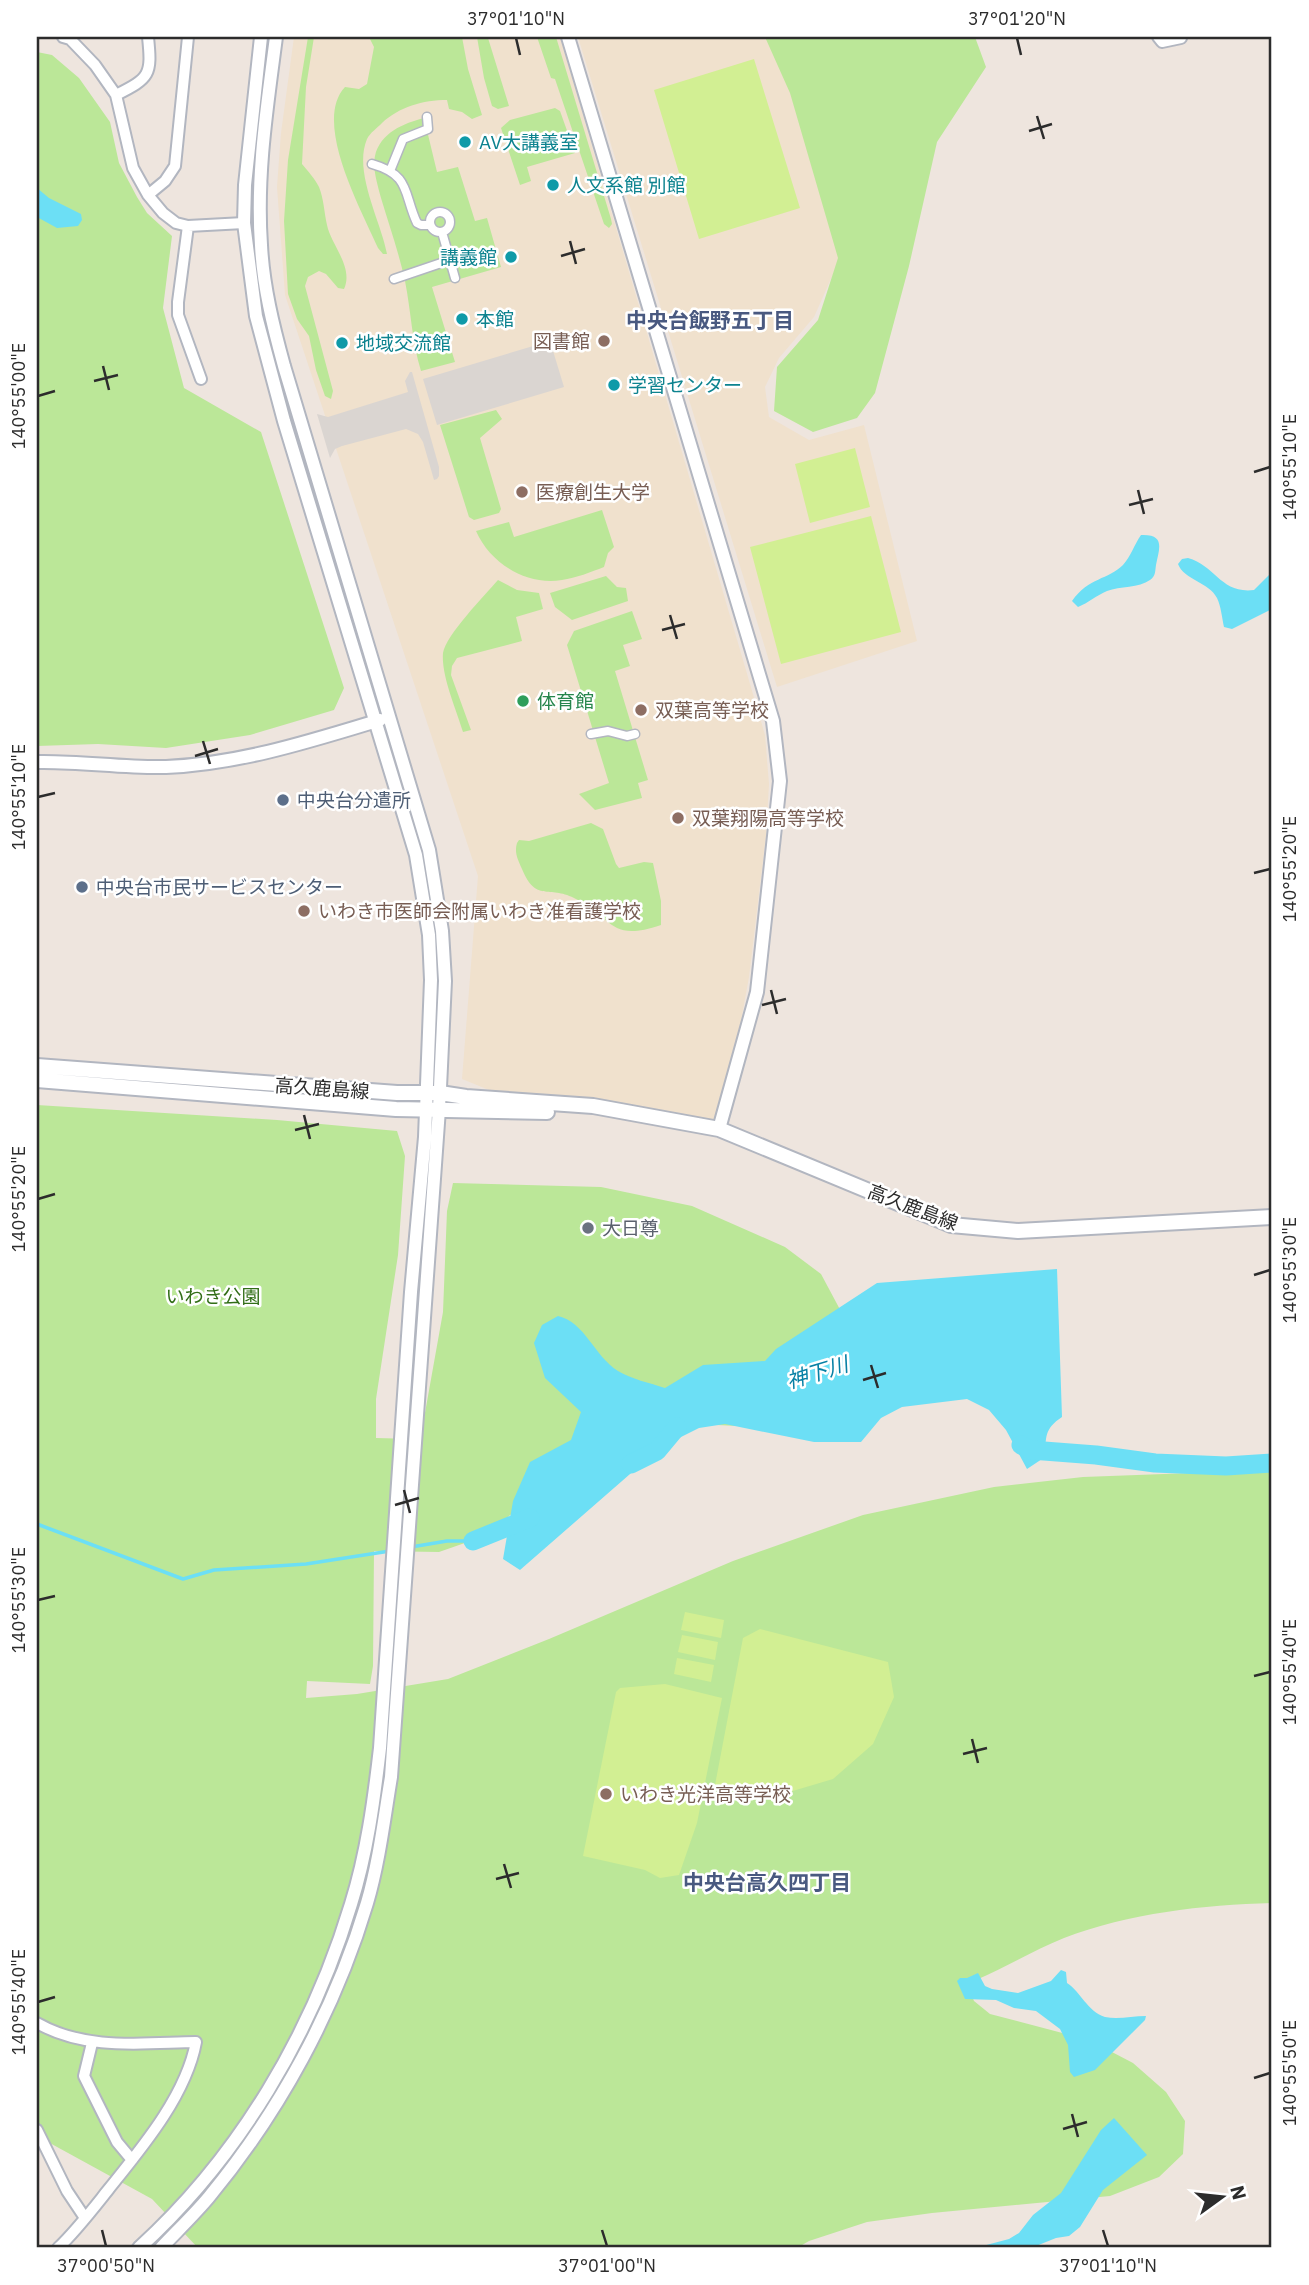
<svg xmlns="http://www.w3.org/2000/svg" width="1309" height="2285" font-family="'IBM Plex Sans','Noto Sans JP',sans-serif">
<rect width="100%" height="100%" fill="#eee5de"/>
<path fill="#f0e1cd" d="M294,37H560L765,735L769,784L766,835L749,977L741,1021L714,1120L593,1098L494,1092L462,1079L478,876L285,295L277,187L281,133Z
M578,37H770L784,71L842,254L814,317L779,358L765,387L769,417L809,440L864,425L917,641L777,687Z"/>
<path fill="#bbe798" d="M308,37H314L306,87L302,164C308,171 315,179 319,187C324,200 324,212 327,225C331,245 354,267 344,289L338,288L326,274L319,271L308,277L305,286L333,391L331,399L325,396L316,370L309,336L297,319L288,294L284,221L288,160Z
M369,37H462L468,69L482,115L472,119L462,112L449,109L447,100C423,100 399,107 382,123C377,128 370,133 367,139C353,172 381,221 387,254H383L378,248C362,211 312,122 345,87L359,89L367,84L374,47Z
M477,37H492L488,38L509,106L498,109L492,106L484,78Z
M537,37H556L611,219L612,224L609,228L604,224L555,79L551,78Z
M765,37H975L986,67L937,142L909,266L875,393L857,418L813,432L774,411L777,367L818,320L838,258L790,93Z
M37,52L52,55L79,78L110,122L119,163L137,197L147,213L172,236L163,308L184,388L261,432L344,688L334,710L250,735L166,748L98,744L37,746Z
M555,108L560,111L575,153L527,167L531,181L520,185L501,128L510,120Z
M424,118L437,172L458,167L475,221L487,218L501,267L432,287L455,362L421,371C412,342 411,311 405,281C399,253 389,225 381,198C378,186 372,168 375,156C380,133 404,123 424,118Z
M496,410L502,419L480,438L501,509L499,513L474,520L469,517L440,425Z
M602,510L614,547L608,553L604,567C591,572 576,578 562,580C526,586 490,563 476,531L509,522L514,537Z
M606,576L617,587L626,588L628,601L572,620L555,607L550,593Z
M498,580L517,590L539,593L543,609L516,617L522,641L457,658L452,666L451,675L471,730L463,732C457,711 441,676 443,653C446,635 485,595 498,580Z
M632,611L642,639L623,645L630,666L615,671L648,780L638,783L642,798L595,810L579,794L609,783L567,645L574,631Z
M591,823L603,829L616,864L619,868L644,862L653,863L661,901V925C608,943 614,917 574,898C549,885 536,903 522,869C518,860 514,853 517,843L519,840L529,841Z
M37,1105L277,1120L397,1131L405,1156L398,1255L376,1399V1438L414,1439L423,1424L443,1312L447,1211L453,1183L601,1187L692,1206L785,1247L821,1274L844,1317L761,1427L672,1423L518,1509L482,1537L439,1552L374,1551L373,1666L370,1684L307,1681L306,1698L357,1694L448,1679L549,1639L733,1561L863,1515L994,1487L1083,1477L1272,1470V1903C1203,1905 1129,1913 1064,1938C1034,1950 1006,1967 976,1980L969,1990L974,2001L990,2014L1089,2040L1133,2063L1166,2092L1185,2121L1183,2154L1159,2177L1110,2196L932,2213L867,2222L809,2241L797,2248H198L152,2199L37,2136Z"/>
<path fill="#d2ef93" d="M754,59L800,208L699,239L654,90Z
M855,448L870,507L810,523L795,464Z
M871,516L901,632L781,664L750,547Z
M685,1612L724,1620L721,1638L681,1630Z
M760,1629L888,1662L894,1697L873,1744L833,1779L786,1793L741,1792L715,1785L743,1638Z
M682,1635L718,1642L715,1660L678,1652Z
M677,1658L714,1665L711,1682L674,1674Z
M665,1684L722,1698L697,1823L679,1875L660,1878L645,1870L583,1856L616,1692L620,1688Z"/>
<path fill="#dad5d1" d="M550,341L564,387L437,425L423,379Z
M410,372H412L439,467V476L437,479L434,480L423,442L418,434L406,429L342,446L335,449L330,458L317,414L328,417L408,392L405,381Z"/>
<path fill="#6cdff5" d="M37,188L49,198L81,214L82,220L78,226L57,228L37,217Z
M1141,535C1166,534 1159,549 1156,565C1155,571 1156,576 1150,580C1139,588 1120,586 1107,591C1097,595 1088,603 1078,607L1072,601C1089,577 1108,580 1123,565C1131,556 1134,545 1141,535Z
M1188,558C1216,566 1221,594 1254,590L1272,572V609L1232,629L1224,627C1222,618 1221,606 1217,598C1209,582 1184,580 1178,564L1182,559Z
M1057,1269L1062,1417C1044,1429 1046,1437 1045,1457L1027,1469L1006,1430L989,1410L967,1399L902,1407L881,1418L861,1442H814L725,1424L699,1428L661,1447L520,1570L503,1559L513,1501L530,1462L571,1440L581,1412L545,1378L534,1343L542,1325L558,1316C585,1322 594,1356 618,1371C631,1379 650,1383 665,1388L703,1365L765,1361L776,1349L877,1283Z
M1061,1970L1066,1972L1067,1983C1081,1992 1087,2011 1105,2017C1118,2020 1132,2016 1146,2016L1145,2020L1095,2070L1074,2077L1070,2072L1068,2045L1060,2029L1036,2011L1014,2008L996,2000L965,1999L957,1981L960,1978H967L978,1973L985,1986L992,1989L1018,1993L1051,1981Z
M1114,2118L1147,2155L1103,2190L1080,2227L1069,2236L1056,2238L1031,2248H975L1009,2239L1019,2233L1033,2215L1061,2193L1101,2130Z"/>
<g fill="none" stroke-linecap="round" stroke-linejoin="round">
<path stroke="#6cdff5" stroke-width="3.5" d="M37,1524L183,1579L214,1570L306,1564L390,1551
M411,1547L447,1541H473"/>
<path stroke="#6cdff5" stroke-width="19" d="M1021,1445L1031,1450L1096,1455L1155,1463L1226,1466L1272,1463
M631,1464L657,1451L677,1427
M473,1541L530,1518"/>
<g stroke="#b2b6c0" stroke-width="11">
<path id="pedestrian" d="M372,164C411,175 403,193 417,223L421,225H429
M390,171L403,139L428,129L427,117
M430 222a10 10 0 1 1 20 0a10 10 0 1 1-20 0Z
M442,232L455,278
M394,279L450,260
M591,734L608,731L627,736L635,734"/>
</g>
<g stroke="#b2b6c0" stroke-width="14">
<path id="minor" d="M63,37L70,39L95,65L116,95L133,168L148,195L163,213L176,223L188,226L244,223
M1158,37L1162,42L1181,38
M116,95C150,78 152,75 148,37
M148,195L165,181L175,166L188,37
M188,226L178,302V315L201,379
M37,2023C86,2051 142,2043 196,2042C186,2096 141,2149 108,2190C92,2210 76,2231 58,2248
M92,2043L84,2076L117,2142L132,2160
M37,2130L67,2191L85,2218"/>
</g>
<g stroke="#b2b6c0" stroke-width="16">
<path id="tertiary" d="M568,37L773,721L780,781L757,992L719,1129
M37,762C80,761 122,768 166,767C239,764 311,741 380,720
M139,2248C239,2157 312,2034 351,1904C367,1853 374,1800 380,1748L411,1292L425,1137L431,980L429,935L416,855L284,421L256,316L244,223L245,185L261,37
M161,2248C177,2231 194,2215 209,2197C280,2111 335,2010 367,1903C379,1862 384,1819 391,1777L439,1109L445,981L442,931L429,850L284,366C273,326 263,286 261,245C256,175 267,106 276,37"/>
</g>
<g stroke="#b2b6c0" stroke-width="18">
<path id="secondary" d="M37,1066L397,1093H440L466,1097L593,1106L719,1129L951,1225L1018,1231L1272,1217
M37,1080L396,1109L547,1112"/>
</g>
<use href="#pedestrian" stroke="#fff" stroke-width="8"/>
<use href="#minor" stroke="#fff" stroke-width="10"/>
<use href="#tertiary" stroke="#fff" stroke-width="12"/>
<use href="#secondary" stroke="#fff" stroke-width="14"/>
</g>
<path fill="none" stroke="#2c2c2c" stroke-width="2.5" d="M516,38L520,55M1017,38L1021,55M1037,116L1044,139M1029,131L1052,124M570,241L576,264M561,256L585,249M103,366L109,390M94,381L118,375M38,396L55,391M1254,472L1270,467M1138,490L1144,514M1129,505L1153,499M670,615L677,639M662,630L685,624M203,741L210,764M195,756L218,749M38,797L55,793M1254,873L1270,869M771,990L777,1014M762,1005L786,999M304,1115L310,1139M295,1130L319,1124M38,1199L55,1194M1254,1275L1270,1270M871,1365L878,1388M863,1380L886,1373M404,1490L410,1513M395,1505L419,1498M38,1600L55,1596M1254,1676L1270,1672M972,1739L978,1763M963,1754L987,1748M504,1864L511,1888M496,1879L519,1873M38,2002L55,1997M1254,2078L1270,2073M1072,2114L1078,2137M1063,2129L1087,2122M102,2230L106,2246M602,2230L607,2246M1103,2230L1108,2246"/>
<g fill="#0f9aa8" stroke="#fff" stroke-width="2.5">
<circle cx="465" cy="142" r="7"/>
<circle cx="553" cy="185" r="7"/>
<circle cx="511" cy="257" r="7"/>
<circle cx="462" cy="319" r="7"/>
<circle cx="342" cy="343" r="7"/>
<circle cx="614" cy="385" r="7"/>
</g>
<g fill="#8d6e63" stroke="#fff" stroke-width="2.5">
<circle cx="604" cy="341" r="7"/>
<circle cx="522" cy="492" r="7"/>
<circle cx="641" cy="710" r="7"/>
<circle cx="678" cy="818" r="7"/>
<circle cx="304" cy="911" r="7"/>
<circle cx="606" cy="1794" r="7"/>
</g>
<circle fill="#2e9e5b" stroke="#fff" stroke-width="2.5" cx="523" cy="701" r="7"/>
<g fill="#5c6f8a" stroke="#fff" stroke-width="2.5">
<circle cx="283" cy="800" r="7"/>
<circle cx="82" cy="887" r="7"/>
</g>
<circle fill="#6b7280" stroke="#fff" stroke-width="2.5" cx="588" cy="1228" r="7"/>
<g text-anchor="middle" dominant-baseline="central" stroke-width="5" stroke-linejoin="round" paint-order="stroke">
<g font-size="19" fill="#0d838f" stroke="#fff" text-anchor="start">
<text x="479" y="142">AV大講義室</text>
<text x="567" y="185">人文系館 別館</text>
<text x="497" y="257" text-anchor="end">講義館</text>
<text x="476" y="319">本館</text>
<text x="356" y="343">地域交流館</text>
<text x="628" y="385">学習センター</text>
</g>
<g font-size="19" fill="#785e54" stroke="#fff" text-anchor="start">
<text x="590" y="341" text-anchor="end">図書館</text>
<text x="536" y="492">医療創生大学</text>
<text x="655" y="710">双葉高等学校</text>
<text x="692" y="818">双葉翔陽高等学校</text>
<text x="318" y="911">いわき市医師会附属いわき准看護学校</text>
<text x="620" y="1794">いわき光洋高等学校</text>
</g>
<g font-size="19" fill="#27864d" stroke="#fff" text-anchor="start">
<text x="537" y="701">体育館</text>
</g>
<g font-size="19" fill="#4e5e75" stroke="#fff" text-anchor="start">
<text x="297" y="800">中央台分遣所</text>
<text x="96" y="887">中央台市民サービスセンター</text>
</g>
<g font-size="19" fill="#2c2c2c" stroke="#fff">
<text transform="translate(322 1088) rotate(4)">高久鹿島線</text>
<text transform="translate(913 1207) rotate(21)">高久鹿島線</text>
</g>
<g font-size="19" fill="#5b616d" stroke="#fff" text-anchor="start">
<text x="602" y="1228">大日尊</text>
</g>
<g font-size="19" fill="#326e17" stroke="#fff">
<text x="213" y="1296">いわき公園</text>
</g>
<g font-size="21" font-weight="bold" fill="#495980" stroke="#fff">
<text x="710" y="320">中央台飯野五丁目</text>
<text x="767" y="1882">中央台高久四丁目</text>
</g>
<g font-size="21" font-style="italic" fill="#0780a5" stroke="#fff">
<text transform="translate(817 1372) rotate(-17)">神下川</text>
</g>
</g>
<rect width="1309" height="2285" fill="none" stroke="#ffffff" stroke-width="77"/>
<g transform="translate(1222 2197) rotate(75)" stroke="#ffffff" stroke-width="5" paint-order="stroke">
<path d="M0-5L12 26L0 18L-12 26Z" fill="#2c2c2c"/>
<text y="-10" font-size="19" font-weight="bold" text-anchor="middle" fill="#2c2c2c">N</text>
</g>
<rect x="38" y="38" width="1232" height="2208" fill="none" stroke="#2c2c2c" stroke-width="2.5"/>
<g font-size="18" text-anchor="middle" fill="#2c2c2c">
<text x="516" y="25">37°01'10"N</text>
<text x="1017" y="25">37°01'20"N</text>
<text transform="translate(19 396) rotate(-90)" y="6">140°55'00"E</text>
<text transform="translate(1290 467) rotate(-90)" y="6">140°55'10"E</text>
<text transform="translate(19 797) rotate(-90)" y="6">140°55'10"E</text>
<text transform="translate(1290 869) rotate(-90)" y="6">140°55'20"E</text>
<text transform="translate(19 1199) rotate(-90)" y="6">140°55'20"E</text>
<text transform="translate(1290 1270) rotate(-90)" y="6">140°55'30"E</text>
<text transform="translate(19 1600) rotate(-90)" y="6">140°55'30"E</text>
<text transform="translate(1290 1672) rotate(-90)" y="6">140°55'40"E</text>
<text transform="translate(19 2002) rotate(-90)" y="6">140°55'40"E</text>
<text transform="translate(1290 2073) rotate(-90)" y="6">140°55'50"E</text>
<text x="106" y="2272">37°00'50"N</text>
<text x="607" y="2272">37°01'00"N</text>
<text x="1108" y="2272">37°01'10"N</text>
</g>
</svg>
